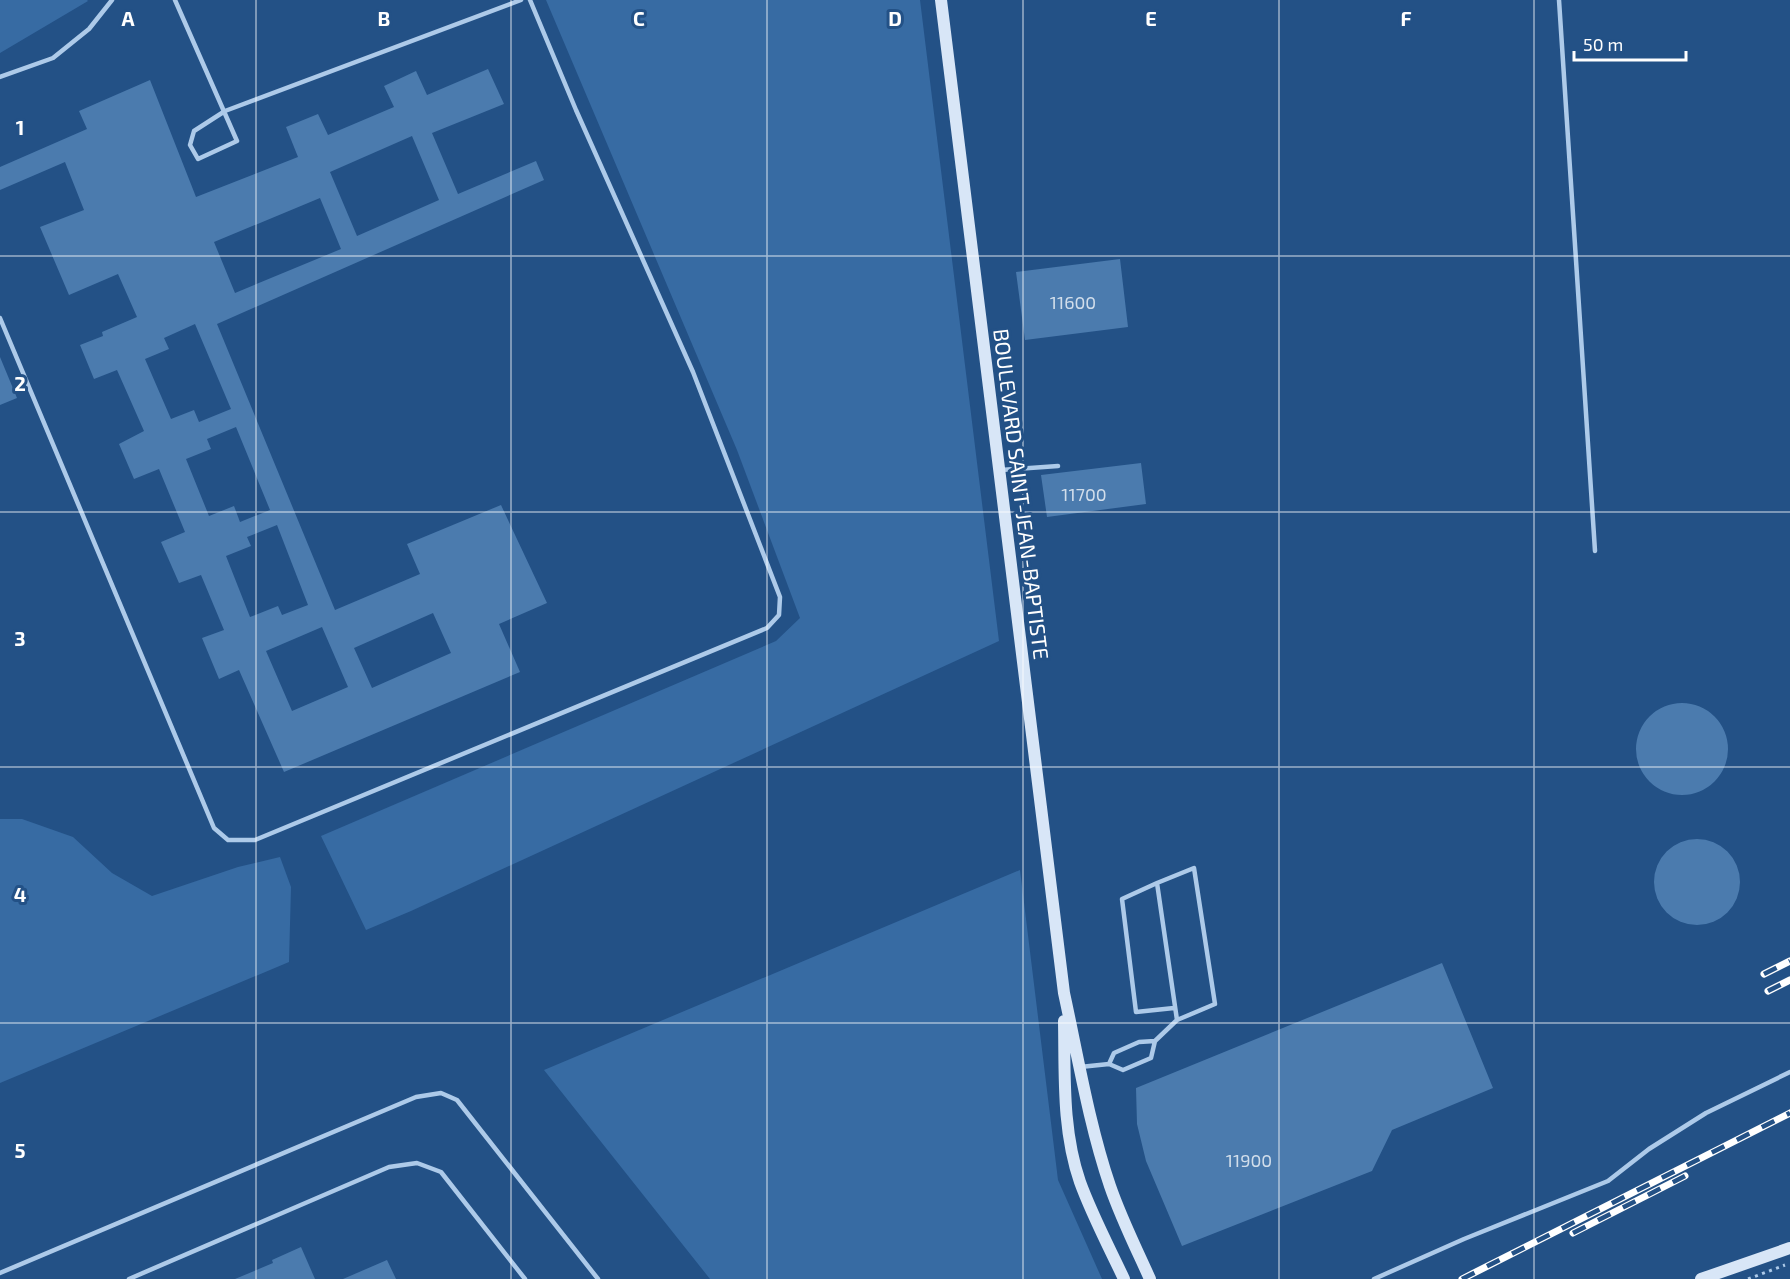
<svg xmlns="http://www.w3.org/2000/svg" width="1790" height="1279" font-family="'Exo 2',sans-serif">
<rect width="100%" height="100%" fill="#235186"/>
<path fill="#376ba3" d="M0,0H87L88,1L0,53Z
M546,0H920L999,641L411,911L366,930L321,836L776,641L800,618L737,450Z
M0,819H22L73,837L112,873L152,896L238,867L280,857L291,887L289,962L0,1083Z
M1020,870L1058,1180L1102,1279H710L544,1070Z"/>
<path fill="#4b7bae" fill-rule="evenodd" d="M488,69L504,104L432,133L458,194L536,161L544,180L217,324L335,610L420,574L407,544L501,505L547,603L499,624L520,672L284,772L239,670L219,679L202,638L224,630L201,575L179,583L161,542L185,532L159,469L134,479L119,444L144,431L117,370L94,379L80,345L103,336L102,332L137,317L118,274L69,295L40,227L84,210L65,162L0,190V167L87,129L79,111L150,80L196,197L298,157L286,127L318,114L328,135L394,107L384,86L416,71L427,95ZM412,136L439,200L357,236L330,172ZM320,198L341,249L235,293L214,242ZM195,324L231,409L199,422L194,410L171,419L145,359L169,349L164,338ZM236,427L270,510L240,522L234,506L209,516L186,459L211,449L207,439ZM277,525L308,605L282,615L278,606L250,617L226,556L251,546L247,537ZM433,613L451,653L372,688L354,648ZM322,627L348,687L292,711L266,651Z
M1120,259L1128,327L1025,340L1016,272Z
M0,357L17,398L0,405Z
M1141,463L1146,504L1047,517L1041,475Z
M1636 749a46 46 0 1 1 92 0a46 46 0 1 1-92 0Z
M1654 882a43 43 0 1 1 86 0a43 43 0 1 1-86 0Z
M1442,963L1493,1088L1392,1130L1372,1171L1182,1246L1146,1161L1137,1124L1136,1088Z
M301,1247L315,1279H235L273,1263L272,1260Z
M387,1260L396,1279H343Z"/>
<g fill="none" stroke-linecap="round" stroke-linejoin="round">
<path stroke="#adcae9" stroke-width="3" stroke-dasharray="3 4.5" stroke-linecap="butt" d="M1748,1279L1785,1265"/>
<path stroke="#adcae9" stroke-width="4.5" d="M175,0L237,141L198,159L190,145L194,131L225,111L521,0
M1559,0L1595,551
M0,77L53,58L89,29L112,0
M0,318L214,828L228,840H255L767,628L779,615L780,597L693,372L576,110L530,0
M1001,470L1058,466
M1157,883L1194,868L1215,1004L1177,1020
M1109,1064L1114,1053L1139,1042L1155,1041
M1080,1067L1109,1064L1123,1070L1151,1058L1155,1041L1177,1020L1157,883L1122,899L1136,1012L1174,1008
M0,1273L416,1097L441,1093L457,1100L598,1279
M129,1279L389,1167L417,1163L441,1172L525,1279
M1374,1279L1464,1239L1608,1181L1649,1149L1706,1113L1790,1072"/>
<path stroke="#d8e6f7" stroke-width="12" d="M941,0L1064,993C1078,1057 1089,1124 1110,1186C1121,1218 1136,1248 1150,1279
M1064,1021C1065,1075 1062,1130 1080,1182C1092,1215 1109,1247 1124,1279
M1701,1279L1790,1248"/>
<g stroke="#fff" stroke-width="7">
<path id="rail" d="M1764,974L1790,961
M1768,991L1790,980
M1573,1233L1685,1176
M1462,1279L1790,1113"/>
</g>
<use href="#rail" stroke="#235186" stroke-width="4.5" stroke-dasharray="14" stroke-linecap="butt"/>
</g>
<path fill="none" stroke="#fff" stroke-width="1.5" stroke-opacity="0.55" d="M256,0V1279M511,0V1279M767,0V1279M1023,0V1279M1279,0V1279M1534,0V1279M0,256H1790M0,512H1790M0,767H1790M0,1023H1790"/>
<g text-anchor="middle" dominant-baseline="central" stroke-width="6" stroke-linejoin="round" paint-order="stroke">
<g font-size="18" fill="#d2deeb">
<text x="1073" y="302">11600</text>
<text x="1084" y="494">11700</text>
<text x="1249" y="1160">11900</text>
</g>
<g font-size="21" fill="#fff" stroke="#235186">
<text transform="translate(1022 494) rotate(83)">BOULEVARD SAINT-JEAN-BAPTISTE</text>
</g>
</g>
<g font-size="20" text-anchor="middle" font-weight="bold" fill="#fff" stroke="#235186" stroke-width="6" stroke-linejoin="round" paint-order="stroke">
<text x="128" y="26">A</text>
<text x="384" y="26">B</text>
<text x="639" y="26">C</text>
<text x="895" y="26">D</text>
<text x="1151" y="26">E</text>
<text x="1406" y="26">F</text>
<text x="20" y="135">1</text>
<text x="20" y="391">2</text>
<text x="20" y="646">3</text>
<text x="20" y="902">4</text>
<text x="20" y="1158">5</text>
</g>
<path d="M1574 51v9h112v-9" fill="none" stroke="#ffffff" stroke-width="3"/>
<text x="1583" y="51" font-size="18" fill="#ffffff" stroke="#235186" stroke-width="4.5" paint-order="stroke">50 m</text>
</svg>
